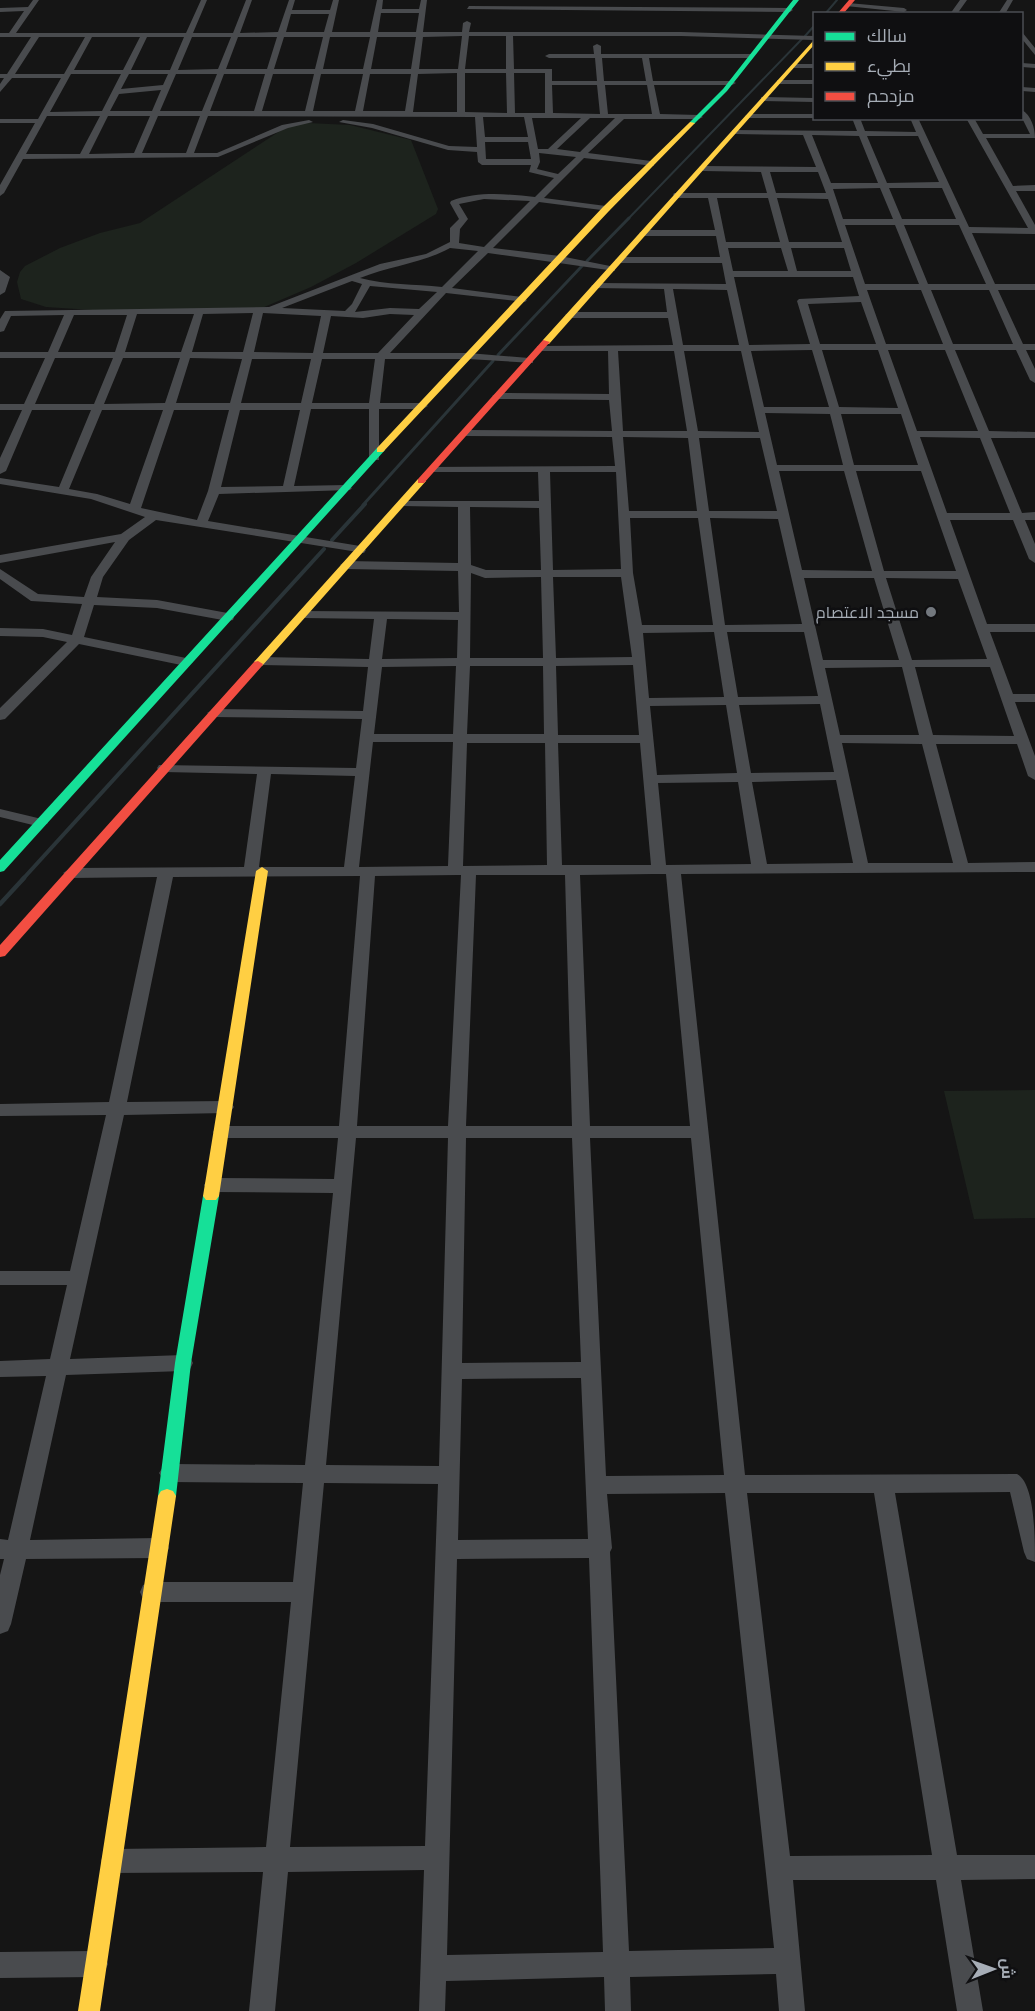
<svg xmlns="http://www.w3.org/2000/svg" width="1035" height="2011" font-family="Karla,Cairo,sans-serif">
<rect width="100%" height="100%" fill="#151515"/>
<path fill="#1d231d" d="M308,123L350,125L411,140L438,209L436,214L356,263L311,287L262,308L107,311L46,307L21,299L17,282L20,272L25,266L60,248L100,233L140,223L280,131L294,125Z
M1035,1090V1218L974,1219L944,1091Z"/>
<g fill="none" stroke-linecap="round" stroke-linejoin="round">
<path stroke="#2a3438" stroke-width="2" d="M825,14L837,0
M805,36L814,26
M628,219L802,39"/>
<path stroke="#2a3438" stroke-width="3" d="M587,261L629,218
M498,355L582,266
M363,505L493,361"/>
<path stroke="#2a3438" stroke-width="4" d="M332,540L365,504
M22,880L324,549"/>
<path stroke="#2a3438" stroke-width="4.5" d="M0,904L24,878"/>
<path fill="#494b4e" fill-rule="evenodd" d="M33,0H39L16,33H186L201,0H207L193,33H233L246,0H252L240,33L278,32L289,0H295L292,10H330L333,0H339L332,32H370L377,0H383L382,9H419L421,0H427L423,32H462L463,23L467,21L471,23L469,32H681L814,36V40L681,36H513L514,69H552V81H597L595,58H549L545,56L549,54H594L593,46L597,44L601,46V54H750L754,56L750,58H649L653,81H732L736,83L732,85H654L660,114L699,115L703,117L699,119H624L588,153L651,161L654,162V166L584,158L544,198L606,206L610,209L609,211L539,202L493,248L560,256L615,267V271L488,253L452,288L522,297L527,300L525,302L446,293L390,353H468L529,358L533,359V363L468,359H385L380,403H423L428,406L423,409H379V460H371L369,458V409H311L294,486L346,485L352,488L350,490L219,494L208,521L360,546L366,550L364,553L156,520L129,540L103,577L97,597L157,600L233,614L234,617L233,620L228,621L157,608L94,605L84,637L186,658L193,662L186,666L79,644L5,719L0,720V708L67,642L43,637L0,636V628L43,629L72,635L82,604L31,601L0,579V569L38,594L84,597L91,577L115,542L0,563V555L121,534L145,517L91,499L0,484V478L59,487L91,410H32L6,471L0,474V458L22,410H0V404H24L45,358H0V352H48L64,315L11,316L4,331L0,332V319L5,311L269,307L380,264L426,254L450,242V228L459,219L450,203L451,201C478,191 507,194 535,197L554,178L529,172L531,165H482L478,162L477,152L448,150L372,128L339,122L343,120L373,124L449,146L477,147L475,117L208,116L194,153H217L282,125L309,120L313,122L288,128L218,157L23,159L4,193L0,196V185L35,123H0V119H38L61,78H12L0,92V84L4,78H0V74H7L31,37H0V33H9L24,11L0,12V8L28,7ZM381,13H419L416,32H378ZM291,14H329L324,32H286ZM462,36L458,69H419L423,37ZM469,36H506V69H465ZM39,37H85L64,74H15ZM92,37H140L123,70H74ZM147,37H184L170,70H131ZM192,37H231L218,69L178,70ZM238,37H277L267,69H226ZM284,37H323L315,69H274ZM330,37H370L363,69H323ZM377,37H416L411,69H371ZM602,58H642L646,81H604ZM457,73V112H413L418,74ZM465,73H506L507,113L465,112ZM514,73H545V113H515ZM71,74H121L102,111L50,112ZM129,74H168L163,85L121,89ZM176,74H217L202,111H160ZM224,74H265L254,111H210ZM273,74H314L305,111H262ZM321,74H363L355,111H313ZM370,74H411L405,111H363ZM552,85H597L600,114L553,113ZM605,85H647L652,114H608ZM161,90L152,111H110L119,94ZM47,116H100L80,154H26ZM108,116H150L134,153L89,154ZM158,116H200L186,153H142ZM483,117H524L528,137H485ZM532,118H581L548,149H538ZM590,118H615L580,152L557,149ZM485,142H528L531,159H486ZM539,153L576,157L558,174L537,169L540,162ZM484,199L530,201L484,247L459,243L460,229L468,219L459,204ZM450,248L478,251L442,287C415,284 386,285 360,278C390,266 423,263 450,248ZM352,281L362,284L352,304L345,311L282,308ZM370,286L437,292L419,309L390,308L355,312ZM253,313L243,352H192L203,314ZM263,313L321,316L313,353L254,352ZM137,314H194L181,352H125ZM390,314L414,315L378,353H323L331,316L363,318ZM74,315H127L115,352H58ZM55,358H113L94,404H35ZM123,358H180L165,403L104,404ZM190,358L242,359L230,403H176ZM252,359H311L301,403H241ZM322,359H375L369,403H312ZM102,410H163L130,504L97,494L69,489ZM174,410H229L208,491L197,520L141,508ZM240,410H300L283,486L221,487Z
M960,0H967L957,14H950Z
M1007,0H1013L1005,14H998Z
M848,3L904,8L907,10L904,12L846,6Z
M469,6L790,8L793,10L790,12L467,9Z
M1022,32L1035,48V55L1022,39Z
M1022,63L1035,64V68L1022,67Z
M794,64H814V68H791Z
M780,80H814V84H777V80Z
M1022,87L1035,88V92L1022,91Z
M764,97L814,98V102L761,101V97Z
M1022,110C1031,115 1035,128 1035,138H986L1013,186L1035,185V191H1016L1035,225V234L972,233L995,284H1035V290H998L1023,344H1035V350H1026L1035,369V383L1030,380L1016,350H955L989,431L1035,432V438H991L1022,513L1035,512V520H1025L1035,544V563L1029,559L1013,520H950L987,624H1035V632H990L1013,694H1035V702H1015L1035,756V780L1028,776L1017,744H936L968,863L1035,862V872L681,874L745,1475L1017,1474C1035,1483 1035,1539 1035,1562L1027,1559L1024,1552L1010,1492L895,1493L957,1855H1035V1879L961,1880L983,2011H957L936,1880H793L805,2011H779L776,1974L630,1977L631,2011H605L604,1977L446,1981L445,2011H419L424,1870L288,1872L275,2011H249L263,1872L113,1873L104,1870L101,1861L104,1852L113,1849L266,1847L291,1602H151L143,1599L140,1592L143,1585L151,1582H293L303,1483L170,1482L163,1479L159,1473L163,1467L170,1464L305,1465L333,1193L213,1192L207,1190L204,1185L207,1180L213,1178L334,1179L338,1138H222L216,1137L213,1132L216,1127L222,1126H339L360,876L173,877L127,1102L225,1101L231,1103L234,1107L231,1111L225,1113L124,1115L70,1359L183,1355L190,1357L193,1363L190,1369L183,1371L66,1375L30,1540L158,1538L166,1541L169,1548L166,1555L158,1558L26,1559L11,1624L8,1631L0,1634V1575L4,1559H0V1539L8,1540L46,1376L0,1377V1361L50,1359L67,1285H0V1271H70L106,1115L0,1116V1104L109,1102L157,877L71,878L63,873L71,868L244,867L257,774L164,772L159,771L157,768L159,765L356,768L362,719L214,717L207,713L214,709L363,711L368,667L261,665L254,661L261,657L369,659L374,619L304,618L298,614L300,611L459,612L458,571L346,569L340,565L346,561L458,563V507L402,506L398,505V501H539L538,472H433L429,471V467L615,466L612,437L465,436L460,433L465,430L612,431L609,400L497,399L492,396L497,393L609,394L608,351H541L537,350V346L673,345L668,318H570L565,315L570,312H667L664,289L593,288L591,286L596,283L726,284L722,263H620L615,260L620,257H720L716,236H644L639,233L644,230H715L708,198H677L673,195L674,193H767L761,172L703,171L699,168L700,166L816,167L803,135L735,134H732V130L857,131L852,118H860L865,131L916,132L910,118H918L969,227L1028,228L966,118H974L983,134H1030L1022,118ZM812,135L859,136L878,183H831ZM867,136H918L939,182L887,183ZM770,172H818L826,193H776ZM880,188L893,219H843L833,189ZM889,188H942L956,219H902ZM717,198H768L780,242H726ZM777,198L828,199L842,242H789ZM845,225H895L919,284H865ZM904,225H959L986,284H928ZM728,248H781L788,271H733ZM791,248H844L851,271H797ZM734,277H853L859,296L799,299L797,301L810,344L749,345ZM673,289L727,290L739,345H683ZM867,290H921L943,344H886ZM931,290H989L1013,344H953ZM861,302L876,344H820L808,304ZM812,350L829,407H764L751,351ZM822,350H878L898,408L839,407ZM888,350H945L978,431H917ZM618,351H674L687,431H623ZM684,351H741L759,432L698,431ZM765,413L830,414L843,465H777ZM841,414H901L918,465H854ZM623,437L688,438L697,511H629ZM920,437L980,438L1010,513H947ZM699,438H760L777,511H709ZM779,471H844L872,571L802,570ZM856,471H921L956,571H884ZM550,472H616L621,569L553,570ZM470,507L539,508L541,570H486L471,565ZM630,518H698L713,625H642L633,573ZM710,518L778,519L802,624L725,625ZM471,573L485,578L541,577L543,658H470ZM553,577H621L632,657L556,658ZM804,578H874L899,660H823ZM886,578L958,579L987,659L912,660ZM387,619L458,620L457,658L382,659ZM714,632L724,697L649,698L643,633ZM727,632H804L818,696L738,697ZM633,665L639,735H558L556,666ZM456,666L453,734H374L382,667ZM470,666H543L544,734H467ZM902,667L919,735H840L825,668ZM915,667H990L1014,736L933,735ZM820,704L834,772L751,773L739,705ZM726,705L737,773L657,775L650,706ZM373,742H453L448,866L359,867ZM467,743H545L547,865L463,866ZM558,743H640L651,865H562ZM842,743L922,744L953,863H868ZM271,774L355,776L344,867H259ZM836,780L853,863L767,864L752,782ZM738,782L751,864L666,865L658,783ZM653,874H666L690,1126H590L580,875ZM457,875H461L448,1126H357L375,876ZM476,875H565L572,1126H466ZM356,1138H448L439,1466L326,1465ZM466,1138H572L581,1362L462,1363ZM590,1138H691L724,1475L606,1476ZM581,1378L588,1539L458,1540L462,1379ZM324,1483L438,1484L425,1846L290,1847ZM725,1493L774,1948L629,1951L610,1552L612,1548L607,1494ZM747,1493H874L932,1855L790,1856ZM589,1558L603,1952L447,1955L457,1559Z
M749,114H814V118H746L745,116Z
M0,270L10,277L5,292L0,295Z
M0,809L46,820L48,823L41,827L0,817Z
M95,1951L104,1955L108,1964L104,1973L95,1977L0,1978V1952Z"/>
<path fill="#16e098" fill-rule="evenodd" d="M793,0H799L727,91L694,124H690V122L723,89Z
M377,448L385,450L4,871L0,872V860Z
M211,1190L216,1192L219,1196L191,1363L176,1496L173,1501L167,1503L161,1501L158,1496L175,1363L203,1196L206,1192Z"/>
<path fill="#ffcf43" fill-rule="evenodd" d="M814,40V45L549,344H543V340Z
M690,122L695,123L609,211L383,452H377V448L603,207Z
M418,479L426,481L262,666H254V662Z
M262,867L268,871L219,1196L216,1200H206L203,1196L256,871Z
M167,1489L173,1491L176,1496L100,2011H78L158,1496L161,1491Z"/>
<path fill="#f24e42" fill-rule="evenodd" d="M849,0H855L843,14H837Z
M543,340L550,342L424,483H418V479Z
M258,661L263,664L262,666L5,956L0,957V945L254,662Z"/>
</g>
<circle fill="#73787e" stroke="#0f0f11" stroke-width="2" cx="931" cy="612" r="6"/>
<g text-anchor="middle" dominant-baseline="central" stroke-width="5" stroke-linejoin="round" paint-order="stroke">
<g font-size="16" fill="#a6adb6" stroke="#0f0f11" text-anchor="end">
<text x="919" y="612">مسجد الاعتصام</text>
</g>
</g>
<rect x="813" y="12" width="210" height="108" fill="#0f0f11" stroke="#4b4e53" stroke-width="1.5"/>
<rect x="825" y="32" width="30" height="9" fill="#16e098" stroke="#4b4e53" stroke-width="1.5"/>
<text x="867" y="42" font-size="18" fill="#a6adb6">سالك</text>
<rect x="825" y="62" width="30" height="9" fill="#ffcf43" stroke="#4b4e53" stroke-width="1.5"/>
<text x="867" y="72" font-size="18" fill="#a6adb6">بطيء</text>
<rect x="825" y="92" width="30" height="9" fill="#f24e42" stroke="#4b4e53" stroke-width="1.5"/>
<text x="867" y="102" font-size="18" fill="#a6adb6">مزدحم</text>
<g transform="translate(993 1969) rotate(89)" stroke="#0f0f11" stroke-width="4.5" paint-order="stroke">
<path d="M0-4.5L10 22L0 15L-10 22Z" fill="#a6adb6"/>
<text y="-9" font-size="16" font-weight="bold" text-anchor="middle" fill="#a6adb6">ش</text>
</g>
</svg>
